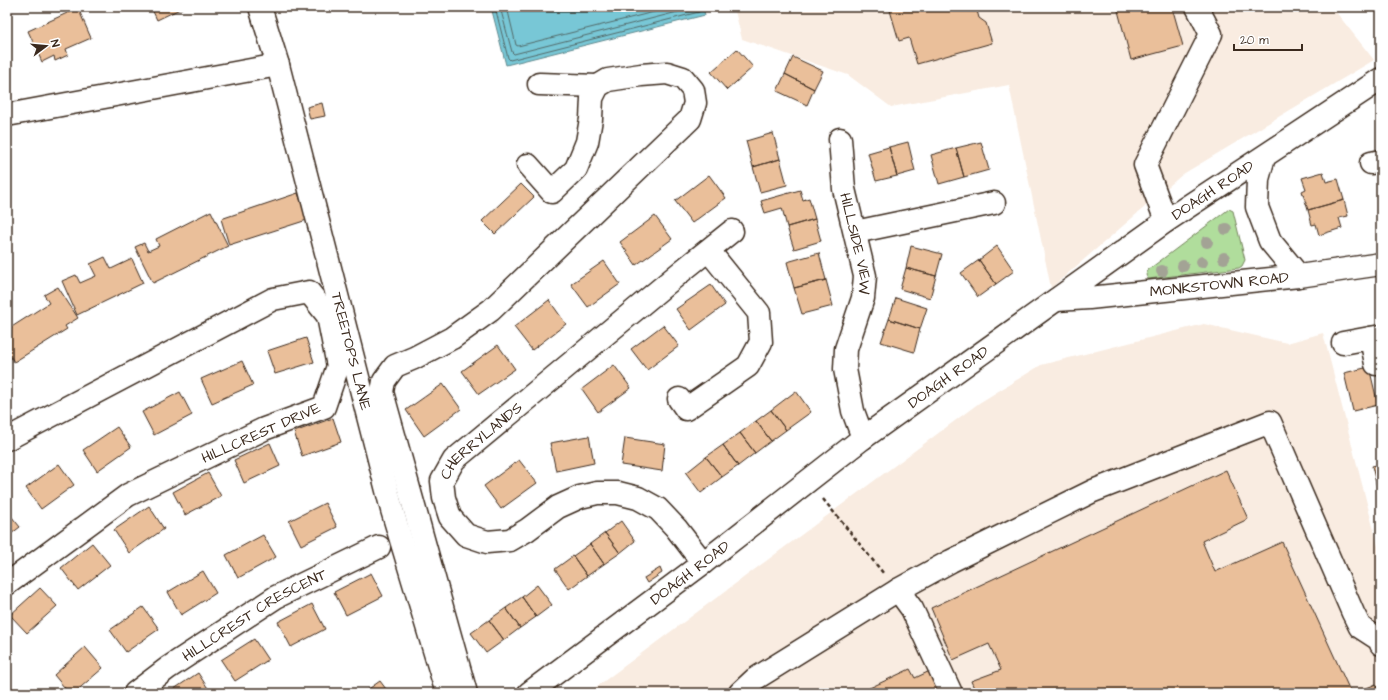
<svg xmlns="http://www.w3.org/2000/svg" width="1388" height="700" font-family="'Architects Daughter',sans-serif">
<rect width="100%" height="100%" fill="#fff"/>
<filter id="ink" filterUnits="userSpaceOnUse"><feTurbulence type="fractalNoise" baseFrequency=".025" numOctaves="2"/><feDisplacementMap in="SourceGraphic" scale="8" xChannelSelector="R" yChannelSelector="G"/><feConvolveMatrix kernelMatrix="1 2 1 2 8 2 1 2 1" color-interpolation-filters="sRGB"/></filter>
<g filter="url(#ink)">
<path fill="#f9ece1" d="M734,7H1332L1374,60L1183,174L1051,288L1009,85L891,107L848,75L742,39Z
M1204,324L1287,343L1323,333L1378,546L1381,545V693H588L979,403L1041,365Z"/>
<path fill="#b0dd9c" stroke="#76845d" d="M1229,209L1233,211L1245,260L1242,266L1239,268L1148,279L1146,275L1148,270Z"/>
<path fill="#78c7d6" stroke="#60888c" d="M491,7H703L705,15L506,65Z"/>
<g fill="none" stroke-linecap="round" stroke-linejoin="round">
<path stroke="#536968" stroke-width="1" d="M495,7L508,58L510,60L699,12L700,11V7
M500,7L512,52L514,54L693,8L695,7
M507,7L516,45L518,46L674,7"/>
</g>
<path fill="#eabf9a" stroke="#3b2a1e" d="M151,7H184L157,20Z
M889,7H976L979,18L986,23L992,43L917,64L909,38L899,41Z
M1117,7H1172L1183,46L1131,60Z
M78,8L91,38L66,49L68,55L55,61L54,56L42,62L28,31Z
M737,49L753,67L727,90L711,72Z
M793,57L823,71L814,89L785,74Z
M785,74L814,89L807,105L777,91Z
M322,103L325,116L310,119L307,107Z
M773,133L780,159L753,167L746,141Z
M908,142L915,171L897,176L889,147Z
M981,142L989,170L964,177L956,148Z
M889,147L897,176L876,181L868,153Z
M956,148L964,177L939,184L931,155Z
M780,159L787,185L760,192L753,167Z
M1323,172L1326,182L1338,179L1344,200L1308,210L1302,191L1306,189L1302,178Z
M709,175L726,198L692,223L675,201Z
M521,184L534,197L495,234L482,221Z
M800,190L803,200L809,198L815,219L787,227L782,208L765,213L761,201Z
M298,193L307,220L229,245L221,219Z
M1344,200L1348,216L1339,218L1342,228L1319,235L1316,224L1312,225L1308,210Z
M211,211L228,246L153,283L135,247L144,243L148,251L159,246L156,239Z
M655,216L672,239L636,265L620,242Z
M815,219L821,241L794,249L787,227Z
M911,246L942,254L936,276L906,268Z
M997,246L1014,271L996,284L979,260Z
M819,253L826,280L794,288L787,262Z
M105,257L111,269L132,259L143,283L77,315L62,281L76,275L80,283L96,276L90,264Z
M979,260L996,284L978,297L961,273Z
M604,261L620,284L588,307L571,284Z
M906,268L936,276L930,298L900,289Z
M826,280L833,306L802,314L794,288Z
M711,285L725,305L691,330L676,309Z
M58,287L78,318L65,326L67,329L14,362L7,351V330L49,303L44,295Z
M896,298L927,308L920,329L889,319Z
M549,300L566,324L532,350L514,327Z
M889,319L920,329L914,352L881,342Z
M663,325L679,346L647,370L631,349Z
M306,338L314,362L275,374L267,351Z
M498,345L515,369L479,394L462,371Z
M242,361L253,385L212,403L201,379Z
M614,365L631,388L598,412L582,389Z
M1369,367L1378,405L1353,411L1344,373Z
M443,384L461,409L424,436L406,410Z
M796,391L811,412L786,430L771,410Z
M180,392L192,415L154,435L142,412Z
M771,410L786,430L771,441L756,421Z
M333,418L341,442L302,456L294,432Z
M756,421L771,441L755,453L740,433Z
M117,427L131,447L97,471L83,450Z
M740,433L755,453L738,466L723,445Z
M589,436L594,463L556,471L550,443Z
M625,438L665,444L662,471L621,465Z
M270,443L280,466L244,483L234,460Z
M723,445L738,466L722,477L706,457Z
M706,457L722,477L701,493L686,473Z
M519,460L537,483L501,509L484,486Z
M59,464L74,485L41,509L26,488Z
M1381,464V496H1379L1372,466Z
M1226,470L1248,519L1202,541L1215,572L1282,542L1351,693H976L971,681L1001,670L989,644L953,660L931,608Z
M208,473L221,496L185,515L173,492Z
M325,503L337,527L301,545L289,521Z
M149,506L164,529L129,553L114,530Z
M7,511L20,527L7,537Z
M621,521L635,541L620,553L605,533Z
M605,533L620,553L604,564L590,544Z
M263,535L276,557L238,578L226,555Z
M92,543L110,565L78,590L61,568Z
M590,544L604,564L587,576L573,556Z
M573,556L587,576L569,589L555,569Z
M660,568L662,573L647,583L644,578Z
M203,571L216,593L181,615L168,592Z
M371,573L383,596L346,615L334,592Z
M537,585L552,605L536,617L522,597Z
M40,588L57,606L27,633L10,615Z
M522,597L536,617L520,628L506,608Z
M312,604L325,629L291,647L278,622Z
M143,607L159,629L126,652L110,630Z
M506,608L520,628L504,640L489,620Z
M489,620L504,640L486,653L471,633Z
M254,639L268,660L235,681L221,660Z
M85,647L103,668L74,693H69L54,675Z
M910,669L915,678L932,670L943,693H859Z
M198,673L211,693H168Z
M380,681L389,693H363Z
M1376,684L1379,693H1355Z"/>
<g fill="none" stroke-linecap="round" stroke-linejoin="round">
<g stroke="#3b2a1e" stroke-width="25">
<g id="minor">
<path id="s1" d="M260,7L278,65L392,510L447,693"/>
<path d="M539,84L598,86"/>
<path d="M7,115L278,65"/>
<path id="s2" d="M840,139L844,189L865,276L863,298L846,349L845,369L853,411L863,438"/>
<path d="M1264,157L1258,179L1257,207L1270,241L1299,276"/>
<path d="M1371,163L1381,161"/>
<path d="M1166,221L1145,165L1211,34L1197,7"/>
<path d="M855,232L994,203"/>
<path id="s3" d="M1056,300L1089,298L1299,276L1381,264"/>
<path d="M1371,338L1376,364"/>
<path d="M1343,343L1381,336"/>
<path d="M679,399L686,409L748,366L761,342L759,313L709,251"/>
<path d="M7,439L273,299L309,292L328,316L338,366L324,407L264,429L128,495L7,584"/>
<path id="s4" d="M703,563L676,528L658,509L638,498L618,493H597L580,497L558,507L527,530L510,540L487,542L466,535L450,517L444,498L442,481L454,460L682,271L732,231"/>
<path d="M898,590L912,609L951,693"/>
<path id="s5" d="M135,693L168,668L276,597L379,547"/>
<path d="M466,693L382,392L384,381L395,366L414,358L452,338L491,310L690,119L695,103L693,90L683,78L667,73L641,75L608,80L598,86L592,98L591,119L587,142L576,169L552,192L528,165"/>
<path d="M740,693L755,679L898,590L951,561L1093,491L1270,422L1353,613L1360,627L1380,640L1381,644"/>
</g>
</g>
<g stroke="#3b2a1e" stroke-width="25">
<g id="major">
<path id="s6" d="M529,693L703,563L863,438L1166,221L1381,79"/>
</g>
</g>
<path stroke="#3b2a1e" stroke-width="2.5" stroke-dasharray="4 3" stroke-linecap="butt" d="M823,499L884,574"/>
<use href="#minor" stroke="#fff" stroke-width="22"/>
<use href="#major" stroke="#fff" stroke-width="22"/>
</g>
<g fill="#a3a395">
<circle cx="1226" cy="229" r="6"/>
<circle cx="1207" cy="242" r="6"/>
<circle cx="1224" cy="258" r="6"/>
<circle cx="1202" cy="262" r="6"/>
<circle cx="1183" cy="266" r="6"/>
<circle cx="1162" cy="271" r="6"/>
</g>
</g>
<g text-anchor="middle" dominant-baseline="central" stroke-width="3.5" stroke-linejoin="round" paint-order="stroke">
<g font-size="15" fill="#3b2a1e" stroke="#fff">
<text stroke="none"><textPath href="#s6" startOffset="849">DOAGH ROAD</textPath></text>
<text stroke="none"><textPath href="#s2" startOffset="106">HILLSIDE VIEW</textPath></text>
<text stroke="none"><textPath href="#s3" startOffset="164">MONKSTOWN ROAD</textPath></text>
<text stroke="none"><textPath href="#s1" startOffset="356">TREETOPS LANE</textPath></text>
<text stroke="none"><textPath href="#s6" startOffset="525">DOAGH ROAD</textPath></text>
<text transform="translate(261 433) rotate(-24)">HILLCREST DRIVE</text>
<text stroke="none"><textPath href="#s4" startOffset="398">CHERRYLANDS</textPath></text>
<text stroke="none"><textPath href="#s6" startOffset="201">DOAGH ROAD</textPath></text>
<text stroke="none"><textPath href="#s5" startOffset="143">HILLCREST CRESCENT</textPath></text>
</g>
</g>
<rect width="1388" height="700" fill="none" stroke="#fff" stroke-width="24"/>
<rect x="12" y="12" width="1364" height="676" fill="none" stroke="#3b2a1e" stroke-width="1.5" filter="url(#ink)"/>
<g transform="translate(46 46) rotate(74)" stroke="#ffffff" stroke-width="3" paint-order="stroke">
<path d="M0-3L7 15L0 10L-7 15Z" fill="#3b2a1e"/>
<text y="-6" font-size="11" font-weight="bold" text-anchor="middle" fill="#3b2a1e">N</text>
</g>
<path d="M1234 44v6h68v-6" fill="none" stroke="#3b2a1e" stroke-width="2"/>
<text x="1240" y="44" font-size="12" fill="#3b2a1e" stroke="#ffffff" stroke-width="3" paint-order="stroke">20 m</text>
</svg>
